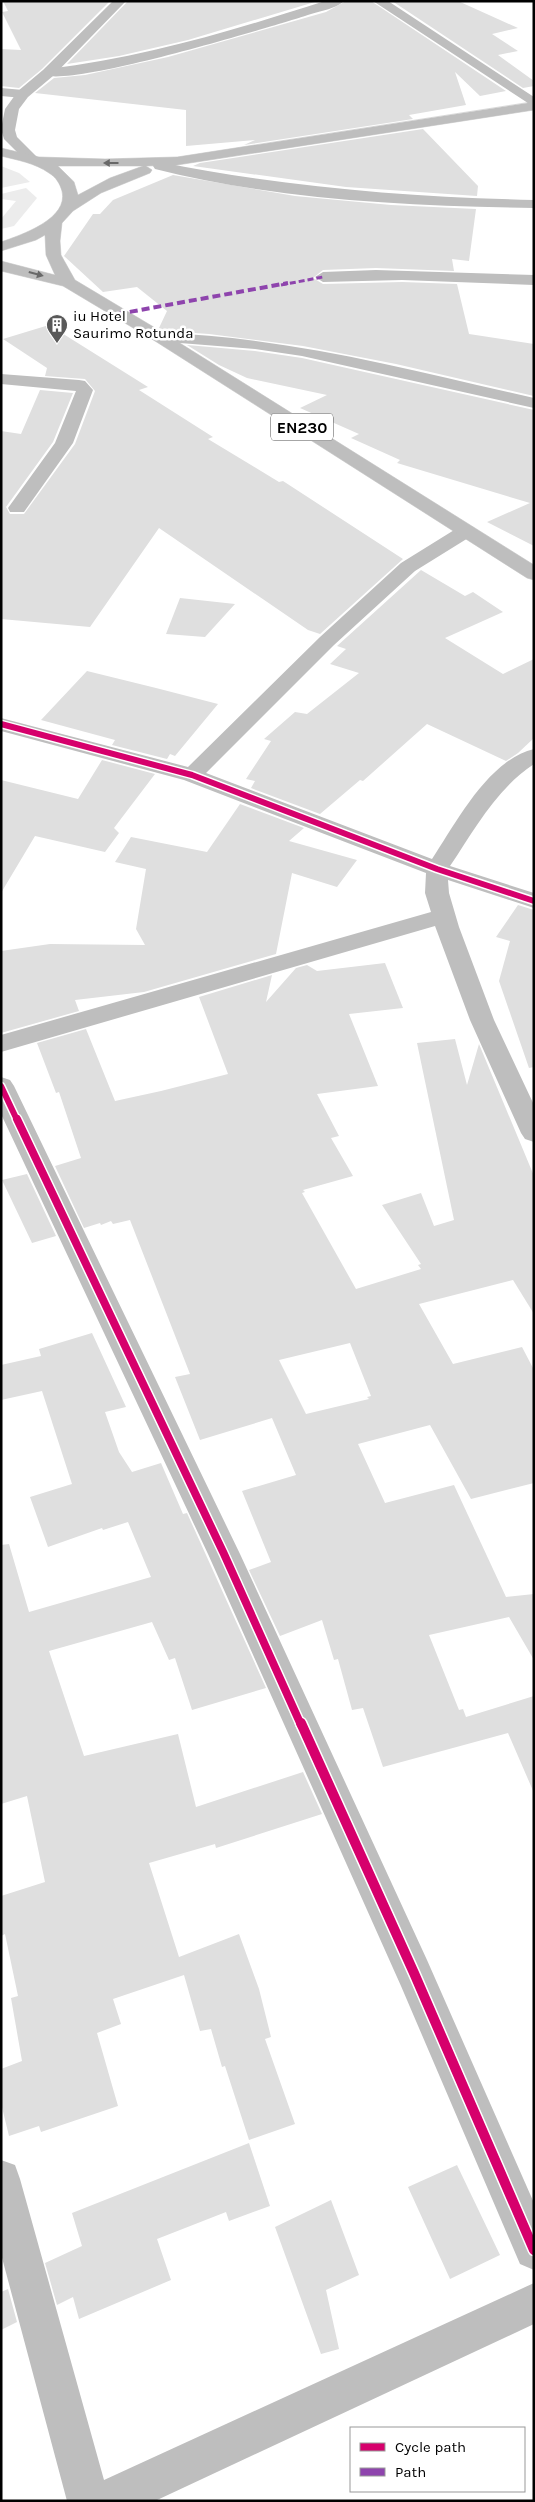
<svg xmlns="http://www.w3.org/2000/svg" width="535" height="2502" font-family="Karla,sans-serif">
<rect width="100%" height="100%" fill="#fff"/>
<path fill="#ececec" d="M1,166L19,173L30,182L1,188Z
M26,188L37,198L14,226L1,229V219L16,201L1,199V194Z"/>
<path fill="#dfdfdf" fill-rule="evenodd" d="M3,1H110L42,69L19,88L1,86V49L21,50L2,12L8,11Z
M128,1H318L188,40L119,56L67,64Z
M346,1H371L506,91L480,96L455,72L466,105L409,115L413,119L244,145L255,140L186,146V110L35,93L54,78L85,75L168,57L326,12Z
M392,1H458L518,28L492,34L518,51L498,55L534,81V86L523,88Z
M423,129L478,186L477,196L346,187L193,166L200,163Z
M173,175L295,196L391,205L476,209L469,261L452,259L454,271L376,268L323,270L313,278L323,284L402,282L457,284L469,334L534,344V396L396,364L303,346L209,334L165,331L159,328L167,311L137,287L103,292L64,256L93,214H100L113,200Z
M49,325L148,387L139,390L213,437L208,439L279,482L283,481L403,559L320,634L308,630L159,528L90,627L1,619V431L21,434L40,390L73,393L53,442L6,507L10,514H24L75,444L95,391L85,379L45,376L47,368L3,339Z
M187,345L255,351L302,358L534,410V546L487,522L530,503L397,463L400,460L351,438L359,434L300,408L327,395L247,378L219,365Z
M421,570L465,596L473,592L503,612L445,638L503,674L534,659V738L518,753L506,761L427,724L363,781L360,780L320,814L251,788L255,781L246,779L271,741L264,739L295,712L307,714L359,673L330,664L346,649L337,646Z
M180,598L235,604L205,637L166,634Z
M87,671L156,688L218,704L175,756L170,754L167,759L112,745L115,740L41,720Z
M102,760L155,774L114,828L119,833L105,852L35,836L1,893V780L78,799Z
M240,804L304,828L289,841L357,860L337,887L292,873L276,954L144,992L75,1000L79,1011L1,1033V951L50,944L145,945L136,929L146,869L115,862L131,837L207,852Z
M518,905L534,910V1067L529,1068L499,981L510,941L496,937Z
M385,963L403,1008L349,1014L378,1086L317,1094L339,1136L331,1138L353,1176L303,1190L305,1192L302,1193L356,1289L421,1269L418,1265L421,1264L382,1205L421,1193L434,1226L454,1220L417,1043L455,1039L467,1085L479,1044L534,1176V1314L513,1280L419,1304L453,1364L522,1347L534,1370V1483L471,1499L430,1425L358,1444L385,1503L454,1485L506,1597L534,1594V1660L509,1617L429,1635L459,1710L463,1709L466,1717L534,1696V1793L508,1733L383,1767L363,1708L352,1710L338,1659L334,1660L322,1620L280,1636L249,1570L271,1562L242,1491L296,1475L272,1418L200,1440L175,1377L190,1374L130,1220L113,1224L111,1221L101,1225L100,1223L84,1228L55,1166L81,1158L59,1092L56,1093L37,1043L86,1029L115,1101L161,1091L228,1074L199,997L272,975L266,1002L296,968L307,965L317,971ZM350,1343L371,1396L367,1397L369,1399L306,1414L279,1360Z
M27,1174L56,1236L32,1243L2,1180Z
M92,1333L126,1407L105,1412L119,1452L132,1472L161,1463L183,1514L187,1513L206,1555L266,1688L192,1710L175,1658L169,1660L152,1622L49,1651L84,1756L178,1734L196,1807L303,1772L322,1814L216,1848L215,1844L149,1863L179,1957L239,1934L259,1989L271,2037L265,2039L295,2124L249,2140L225,2066L222,2067L211,2029L200,2031L184,1975L113,1999L121,2024L97,2033L118,2106L41,2132L39,2126L9,2136L1,2103V2069L22,2061L11,1998L18,1996L5,1934L1,1936V1896L45,1882L27,1796L1,1804V1545L9,1544L29,1612L151,1577L128,1522L103,1530L102,1528L48,1547L30,1497L72,1484L42,1391L1,1400V1365L41,1356L39,1349Z
M249,2143L270,2206L229,2221L226,2212L157,2239L171,2280L79,2319L73,2297L57,2305L45,2263L82,2246L72,2213Z
M457,2165L500,2255L450,2279L408,2187Z
M331,2200L359,2275L326,2290L339,2349L321,2354L275,2227Z
M8,2289L17,2322L1,2330V2292Z"/>
<g fill="none" stroke-linecap="round" stroke-linejoin="round">
<g stroke="#dbdbdb" stroke-width="1">
<path id="primary" d="M534,102V110L177,165L146,166L152,170L150,173L101,193L73,211L62,223L60,241L61,255L75,280L167,335L534,565V580L527,578L155,341L63,286L1,271V261L55,275L46,255L45,235L36,240L1,251V242C21,235 69,219 62,191C60,184 56,177 49,173C35,163 17,160 1,156V148L39,157L105,159L177,157ZM58,166H143L110,178L78,195L74,182Z"/>
</g>
<path fill="#bebebe" fill-rule="evenodd" d="M325,1H344C336,9 316,12 305,16C273,26 58,92 41,73L48,69C146,57 231,31 325,1Z
M373,1H388L534,97V107Z
M1,88L23,90L30,94L23,98L1,96Z
M160,162C284,187 408,197 534,200V208C407,206 278,200 155,169L153,166L155,163Z
M376,270L534,275V285L402,280L323,282L315,277L323,272Z
M161,333C289,337 410,370 534,398V408L302,356L255,349L155,341L153,338L155,335Z
M1,374L79,380L85,381L93,390L73,443L24,512H10L8,508L55,443L76,391L1,384Z
M466,525L473,527L475,531L473,535L415,571L334,645L206,773L432,859C456,823 488,760 534,749V764C496,789 475,829 450,866L534,893V908L448,880L449,893L459,927L494,1020L534,1105V1142L525,1139L521,1133L470,1020L435,926L1,1052V1035L431,912L425,893L426,873L184,780L1,731V718L188,767L320,637L401,563L459,527Z
M1,1077L10,1080L14,1086L240,1554L427,1960L534,2203V2270L520,2264L401,1986L208,1554L1,1114Z
M1,2160L15,2165L20,2179L104,2480L534,2283V2324L155,2501H67L1,2254Z"/>
<path fill="#bebebe" fill-rule="evenodd" d="M113,1H126L53,76L28,97L19,109L15,130L17,137L39,159L37,162H27L4,139L1,129L5,109L18,91L43,70Z"/>
<use href="#primary" fill="#bebebe" fill-rule="evenodd"/>
<path stroke="#8e44ad" stroke-width="3" stroke-dasharray="6 3" stroke-linecap="butt" d="M281,285L323,277"/>
<path stroke="#8e44ad" stroke-width="4" stroke-dasharray="8 4" stroke-linecap="butt" d="M118,314L288,283"/>
<g stroke="#fff" stroke-width="9">
<path id="cycleway-far2" d="M1,724L192,775L437,869L534,901
M1,1086L17,1120"/>
</g>
<g stroke="#fff" stroke-width="11">
<path id="cycleway-far1" d="M17,1119L224,1554L301,1725"/>
</g>
<g stroke="#fff" stroke-width="13">
<path id="cycleway" d="M301,1723L414,1973L534,2250"/>
</g>
<use href="#cycleway-far2" stroke="#d6006c" stroke-width="6"/>
<use href="#cycleway-far1" stroke="#d6006c" stroke-width="8"/>
<use href="#cycleway" stroke="#d6006c" stroke-width="10"/>
</g>
<defs><path id="oneway-solid" d="M-6-.8H1V-3.2L6.5 0L1 3.2V.8H-6Z" transform="scale(1.25)"/></defs>
<g fill="#686868">
<use href="#oneway-solid" transform="translate(111 163) rotate(180)"/>
<use href="#oneway-solid" transform="translate(36 274) rotate(15)"/>
</g>
<defs>
<g id="building-pin" transform="scale(1.125)"><path d="M0 17L-7.5 6A9.5 9.5 0 1 1 7.5 6Z" fill="#595959" stroke="#fff"/><path d="M-4-6H4V6H1V3H-1V6H-4ZM-2.5-4.3h1.7v1.8h-1.7ZM.8-4.3h1.7v1.8H.8ZM-2.5-1h1.7V.8h-1.7ZM.8-1h1.7V.8H.8Z" fill="#fff"/></g>
</defs>
<g fill-rule="evenodd">
<use href="#building-pin" x="57" y="325"/>
</g>
<g text-anchor="middle" dominant-baseline="central" stroke-width="5" stroke-linejoin="round" paint-order="stroke">
<g font-size="15" fill="#000" stroke="#fff" text-anchor="start">
<text x="73" y="316">iu Hotel<tspan x="73" dy="17">Saurimo Rotunda</tspan></text>
</g>
<rect fill="#fff" stroke="#4c4c4c" stroke-width="1" x="271" y="413.5" width="62" height="27" rx="4"/>
<g font-size="16" font-weight="bold" fill="#000">
<text x="302" y="427">EN230</text>
</g>
</g>
<rect width="535" height="2502" fill="none" stroke="#000000" stroke-width="5"/>
<rect x="350" y="2427" width="175" height="65" fill="#ffffff" stroke="#999999"/>
<rect x="360" y="2443" width="25" height="8" fill="#d6006c" stroke="#999999"/>
<text x="395" y="2452" font-size="15" fill="#000000">Cycle path</text>
<rect x="360" y="2468" width="25" height="8" fill="#8e44ad" stroke="#999999"/>
<text x="395" y="2477" font-size="15" fill="#000000">Path</text>
</svg>
